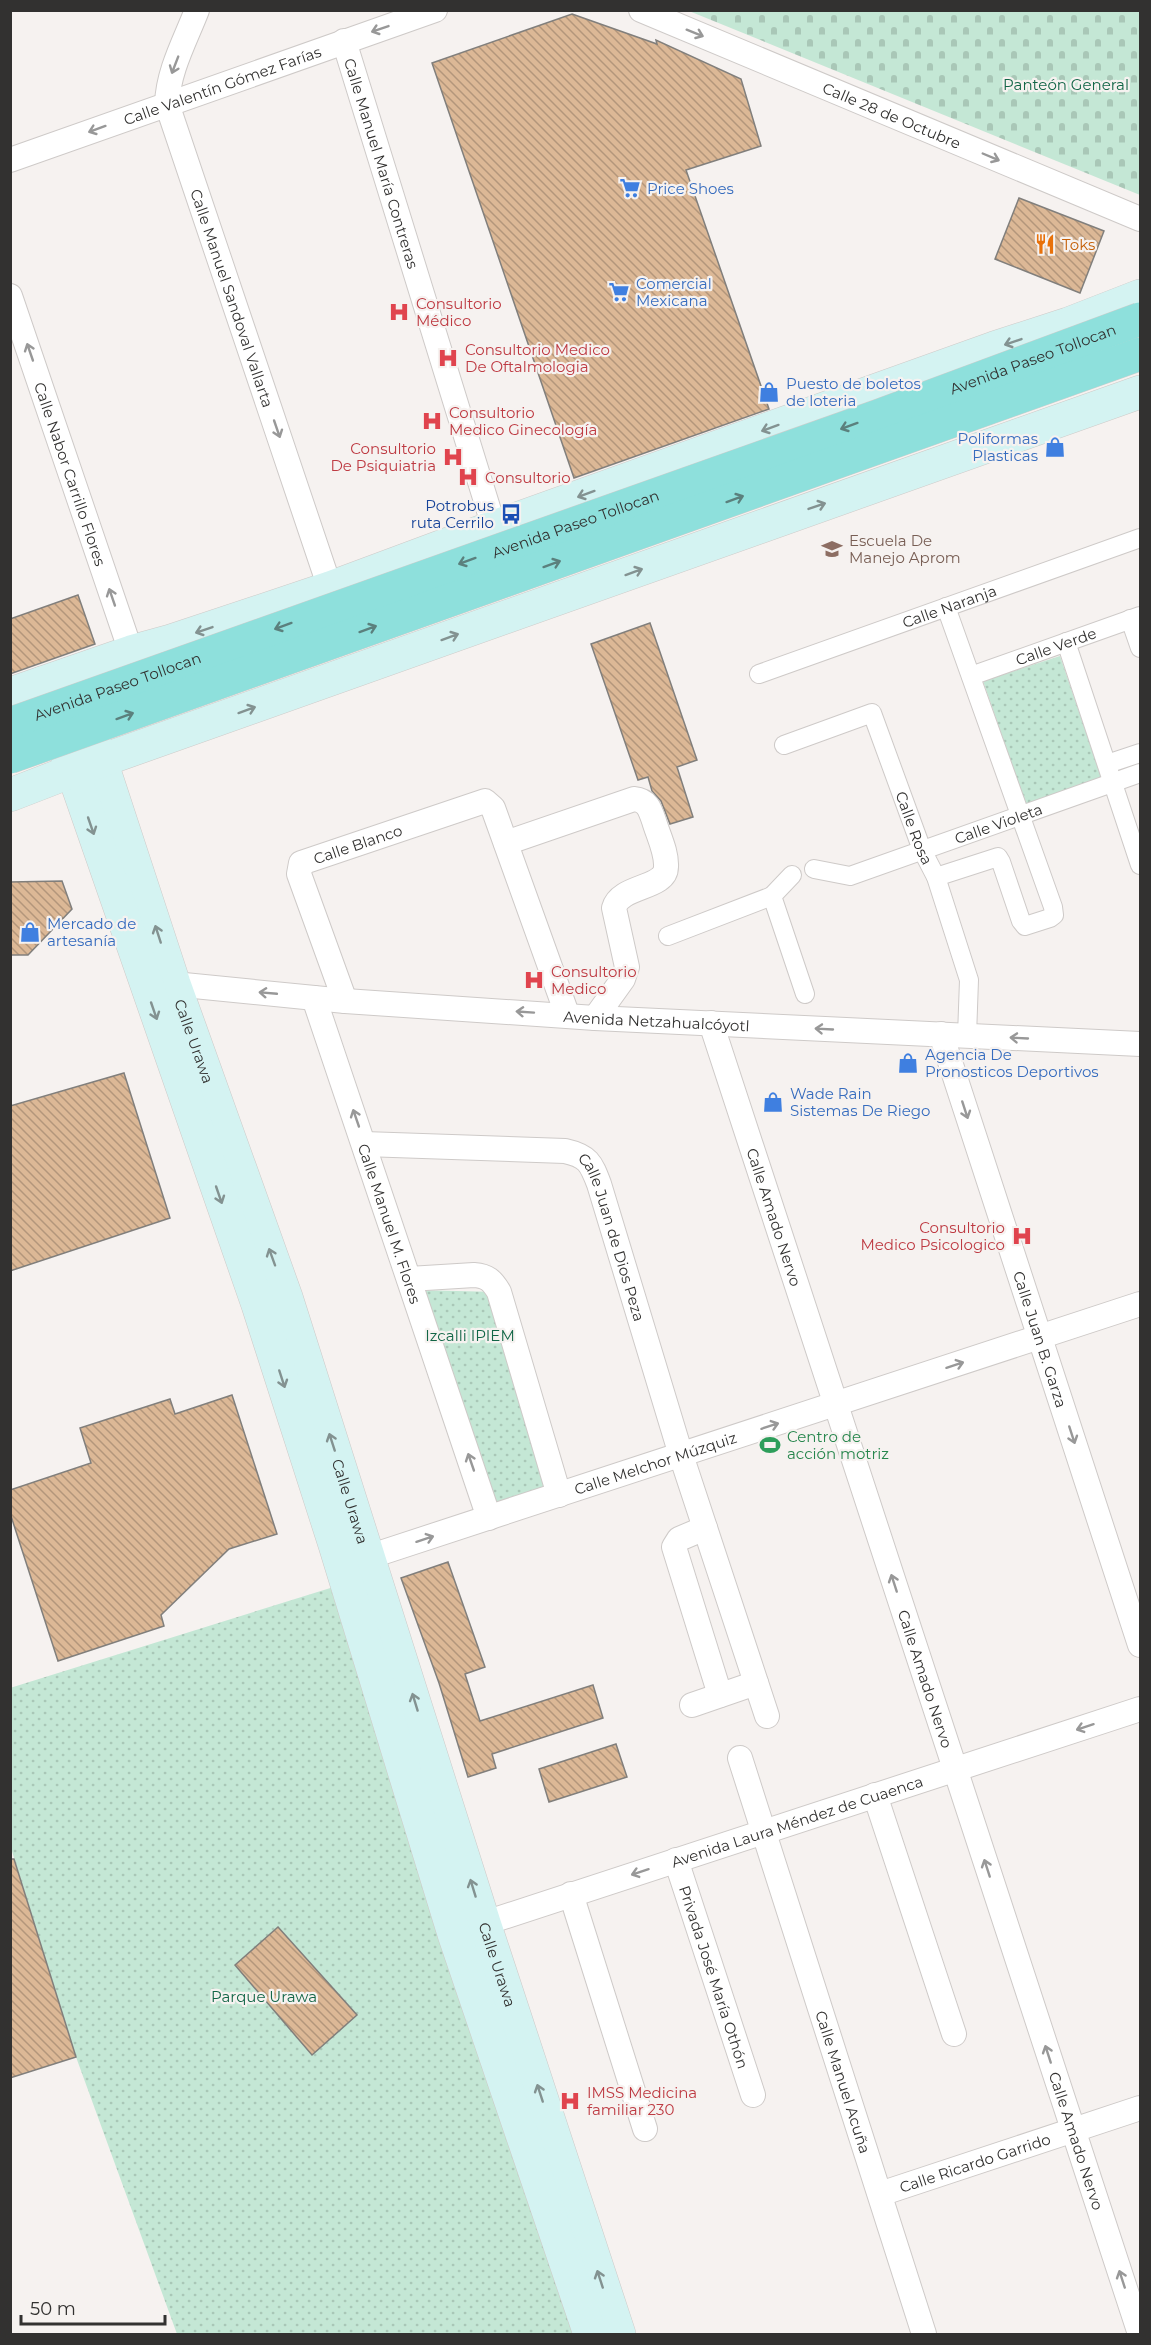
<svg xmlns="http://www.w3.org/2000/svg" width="1151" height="2345" font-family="Montserrat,sans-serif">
<defs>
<pattern id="cemetery-stones" width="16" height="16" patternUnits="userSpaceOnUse" patternTransform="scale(1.5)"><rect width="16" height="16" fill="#c4e7d5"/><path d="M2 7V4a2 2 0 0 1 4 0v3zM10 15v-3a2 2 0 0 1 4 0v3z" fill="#a9c7b7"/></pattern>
<pattern id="park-dots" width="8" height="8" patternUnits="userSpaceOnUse" patternTransform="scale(1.5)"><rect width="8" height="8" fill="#c4e7d5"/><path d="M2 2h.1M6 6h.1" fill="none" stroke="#a9c7b7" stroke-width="1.8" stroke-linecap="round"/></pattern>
<pattern id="building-back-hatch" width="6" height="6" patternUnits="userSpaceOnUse" patternTransform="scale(1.5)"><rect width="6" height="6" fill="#dcb896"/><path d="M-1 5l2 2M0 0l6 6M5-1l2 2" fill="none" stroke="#b3967b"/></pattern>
</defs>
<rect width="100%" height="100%" fill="#f6f2f0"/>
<path fill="url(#cemetery-stones)" d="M689,11H1140V195Z"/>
<path fill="url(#park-dots)" d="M1060,656L1102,779L1026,805L983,681Z
M413,1290L499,1292L559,1495L489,1518Z
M340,1585L581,2334H177L76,2057L11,1848L10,1688Z"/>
<path fill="url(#building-back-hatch)" stroke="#817f7c" stroke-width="1.5" d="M572,14L657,44L656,40L741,79L761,146L686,170L769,409L574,478L432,63Z
M1019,198L1104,231L1080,293L995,259Z
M78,595L95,644L10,674V619Z
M650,623L697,760L677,767L693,817L670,824L661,801L652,791L648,777L638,780L591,644Z
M62,881L72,909L28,955H10V882Z
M124,1073L170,1218L10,1271V1106Z
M232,1395L277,1534L229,1549L161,1615L164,1626L58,1661L10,1513V1490L91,1463L80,1428L170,1399L175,1414Z
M448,1562L485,1667L465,1674L480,1721L593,1685L603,1718L492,1754L496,1768L468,1777L439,1683L401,1578Z
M616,1744L627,1777L549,1802L539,1769Z
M10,1859H14L76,2057L10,2078Z
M278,1927L357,2015L312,2055L235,1965Z"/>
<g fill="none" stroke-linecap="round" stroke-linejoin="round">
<g stroke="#cecac8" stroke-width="20">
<g id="pedestrian">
<path d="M1130,619L1140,648"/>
<path d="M1066,642L1140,865"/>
<path id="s1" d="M759,674L1140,538"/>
<path id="s2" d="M971,676L1140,616"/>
<path id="s3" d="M784,745L872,713L922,850L936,877L969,980L967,1036"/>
<path d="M1107,764L1140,753"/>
<path id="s4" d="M814,869L850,876L1140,773"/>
<path d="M792,875L772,896L805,994"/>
<path d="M936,877L998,857L1001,862L1021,921L1025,926L1050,918L1054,915L1053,907L946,607"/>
<path d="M668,936L772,896"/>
</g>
</g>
<g stroke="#cecac8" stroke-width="26">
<g id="minor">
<path id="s5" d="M197,10C185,41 168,71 167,104L330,588"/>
<path id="s6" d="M641,10L1140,219"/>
<path id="s7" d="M344,41L494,527"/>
<path id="s8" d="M10,160L435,10"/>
<path id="s9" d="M10,296L131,652"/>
<path d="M506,843L634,799C647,800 650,809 654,821C658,835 667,852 666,867C666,889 620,885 614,908L627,967L623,979L595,1018"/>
<path id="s10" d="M174,984L345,1001L595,1018L1140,1044"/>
<path id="s11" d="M314,998L489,1518"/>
<path id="s12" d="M345,1001L299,874L301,863L485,801L493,808L567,1014"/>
<path id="s13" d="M711,1023L1140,2334"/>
<path id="s14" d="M941,1034L1140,1645"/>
<path id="s15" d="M364,1144L565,1151C588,1156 591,1163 599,1184L681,1455L767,1716"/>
<path d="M409,1279L474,1275C487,1276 492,1280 499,1292L559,1495"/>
<path d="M705,1528L679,1539L674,1547L720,1695"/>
<path id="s16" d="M353,1562L1140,1304"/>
<path d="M692,1705L756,1683"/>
<path id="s17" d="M740,1758L924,2334"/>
<path d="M875,1795L954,2034"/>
<path id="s18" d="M676,1860L753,2095"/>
<path d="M571,1894L645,2129"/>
<path id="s19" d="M470,1928L1140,1709"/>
<path id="s20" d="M880,2194L1140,2108"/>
</g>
</g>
<g stroke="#cecac8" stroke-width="34">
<g id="secondary">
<path id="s21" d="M69,674L101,761L174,984L286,1297L484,1923L619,2334"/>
<path d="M42,683L258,1305L335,1545L454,1934L590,2334"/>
<path d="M10,694L131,652L171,641L330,588L494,527L994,348L1068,324L1140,296"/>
<path d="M10,795L72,771L1140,392"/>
</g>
</g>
<use href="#pedestrian" stroke="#fff" stroke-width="18"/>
<use href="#minor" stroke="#fff" stroke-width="24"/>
<use href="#secondary" stroke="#d4f3f2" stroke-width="33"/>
<g stroke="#cececd" stroke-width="34" stroke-linecap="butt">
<g id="trunk-bridge">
<path id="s22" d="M10,724L878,416L1140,319"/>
<path d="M10,757L1140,354"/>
</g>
</g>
<use href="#trunk-bridge" stroke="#8ee0dc" stroke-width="33"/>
</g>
<defs><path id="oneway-shaft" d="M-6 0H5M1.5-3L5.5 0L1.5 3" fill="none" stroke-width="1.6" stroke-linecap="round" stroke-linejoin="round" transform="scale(1.5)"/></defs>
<g stroke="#989898">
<use href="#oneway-shaft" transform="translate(380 29) rotate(161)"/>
<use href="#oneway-shaft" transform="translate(695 33) rotate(22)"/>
<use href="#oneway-shaft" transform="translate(175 65) rotate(111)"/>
<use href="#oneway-shaft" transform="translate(97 129) rotate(160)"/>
<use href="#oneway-shaft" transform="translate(991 157) rotate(23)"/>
<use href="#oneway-shaft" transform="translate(30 352) rotate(-109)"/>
<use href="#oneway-shaft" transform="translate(277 429) rotate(71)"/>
<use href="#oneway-shaft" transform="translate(112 597) rotate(-109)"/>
<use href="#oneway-shaft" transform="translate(268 993) rotate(-175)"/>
<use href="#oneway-shaft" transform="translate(525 1012) rotate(-176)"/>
<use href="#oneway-shaft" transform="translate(824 1029) rotate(-177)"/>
<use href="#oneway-shaft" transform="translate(1019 1038) rotate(-177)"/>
<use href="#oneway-shaft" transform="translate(965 1110) rotate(72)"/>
<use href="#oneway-shaft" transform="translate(356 1118) rotate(-109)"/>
<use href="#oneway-shaft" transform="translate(955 1365) rotate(-18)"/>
<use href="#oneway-shaft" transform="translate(770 1426) rotate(-18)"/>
<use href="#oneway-shaft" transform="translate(1072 1435) rotate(72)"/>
<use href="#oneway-shaft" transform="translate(471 1462) rotate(-109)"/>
<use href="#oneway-shaft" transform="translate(425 1539) rotate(-18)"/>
<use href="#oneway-shaft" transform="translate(894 1583) rotate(-108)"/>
<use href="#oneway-shaft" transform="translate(1085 1727) rotate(162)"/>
<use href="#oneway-shaft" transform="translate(987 1868) rotate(-108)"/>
<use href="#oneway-shaft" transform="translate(640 1872) rotate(162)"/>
<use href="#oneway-shaft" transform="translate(1048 2054) rotate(-108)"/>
<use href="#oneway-shaft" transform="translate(1122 2279) rotate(-108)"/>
</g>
<g stroke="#839291">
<use href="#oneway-shaft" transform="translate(1013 342) rotate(161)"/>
<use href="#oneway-shaft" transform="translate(770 428) rotate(160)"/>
<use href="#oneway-shaft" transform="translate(586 494) rotate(160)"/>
<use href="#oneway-shaft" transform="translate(817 506) rotate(-19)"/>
<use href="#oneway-shaft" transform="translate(634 572) rotate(-20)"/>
<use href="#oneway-shaft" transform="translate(204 630) rotate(161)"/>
<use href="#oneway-shaft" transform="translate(450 637) rotate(-20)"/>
<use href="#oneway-shaft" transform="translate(247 710) rotate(-20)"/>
<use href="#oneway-shaft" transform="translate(91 826) rotate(71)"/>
<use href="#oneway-shaft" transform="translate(158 934) rotate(-108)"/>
<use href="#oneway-shaft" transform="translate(154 1011) rotate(71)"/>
<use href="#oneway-shaft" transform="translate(219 1195) rotate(71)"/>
<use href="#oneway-shaft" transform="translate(272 1257) rotate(-110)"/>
<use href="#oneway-shaft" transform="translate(282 1379) rotate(72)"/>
<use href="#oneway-shaft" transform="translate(332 1442) rotate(-108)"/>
<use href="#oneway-shaft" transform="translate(415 1702) rotate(-107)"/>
<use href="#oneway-shaft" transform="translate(473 1888) rotate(-107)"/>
<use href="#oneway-shaft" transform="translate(540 2093) rotate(-108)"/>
<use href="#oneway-shaft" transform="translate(600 2279) rotate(-108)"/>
</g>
<g stroke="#5b807d">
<use href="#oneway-shaft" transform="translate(849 426) rotate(160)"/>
<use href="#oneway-shaft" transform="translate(735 499) rotate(-20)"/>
<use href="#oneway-shaft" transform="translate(467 561) rotate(160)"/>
<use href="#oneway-shaft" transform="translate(552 564) rotate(-20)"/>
<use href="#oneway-shaft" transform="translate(283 626) rotate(160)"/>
<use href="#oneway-shaft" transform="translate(368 629) rotate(-20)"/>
<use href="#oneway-shaft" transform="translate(125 716) rotate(-20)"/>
</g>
<defs>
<g id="supermarket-bare" transform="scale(1.62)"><path d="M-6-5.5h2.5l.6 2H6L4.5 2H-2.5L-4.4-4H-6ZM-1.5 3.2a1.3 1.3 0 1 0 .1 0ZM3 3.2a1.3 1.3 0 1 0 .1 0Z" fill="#3f7fe0" stroke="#f6f2f0" stroke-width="2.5" paint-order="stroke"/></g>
<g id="restaurant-bare" transform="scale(1.62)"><path d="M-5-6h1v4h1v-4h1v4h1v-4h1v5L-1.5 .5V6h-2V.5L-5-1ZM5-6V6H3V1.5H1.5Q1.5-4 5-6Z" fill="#e8710a" stroke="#f6f2f0" stroke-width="2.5" paint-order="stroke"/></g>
<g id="hospital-bare" transform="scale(1.62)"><path d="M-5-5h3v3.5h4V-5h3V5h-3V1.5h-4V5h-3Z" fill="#e0444e" stroke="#f6f2f0" stroke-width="2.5" paint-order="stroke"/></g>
<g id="shop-bare" transform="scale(1.62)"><path d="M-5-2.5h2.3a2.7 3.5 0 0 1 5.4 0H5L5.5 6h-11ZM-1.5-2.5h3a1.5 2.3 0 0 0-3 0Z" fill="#3f7fe0" stroke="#f6f2f0" stroke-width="2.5" paint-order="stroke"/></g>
<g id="bus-bare" transform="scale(1.62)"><path d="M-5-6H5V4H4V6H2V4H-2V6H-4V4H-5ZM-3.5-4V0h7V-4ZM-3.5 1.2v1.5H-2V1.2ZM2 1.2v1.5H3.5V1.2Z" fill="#1a4fb4" stroke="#f6f2f0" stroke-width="2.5" paint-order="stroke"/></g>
<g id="school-bare" transform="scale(1.62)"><path d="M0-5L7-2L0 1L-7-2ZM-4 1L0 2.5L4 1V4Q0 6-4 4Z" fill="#8d6e63" stroke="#f6f2f0" stroke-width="2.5" paint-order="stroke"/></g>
<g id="stadium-bare" transform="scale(1.62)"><path d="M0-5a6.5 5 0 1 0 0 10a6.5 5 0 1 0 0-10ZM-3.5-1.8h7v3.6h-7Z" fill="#2e9e5b" stroke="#f6f2f0" stroke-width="2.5" paint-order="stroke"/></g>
</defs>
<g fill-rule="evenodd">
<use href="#supermarket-bare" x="630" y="188"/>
<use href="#restaurant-bare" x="1045" y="244"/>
<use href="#supermarket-bare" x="619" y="292"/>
<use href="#hospital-bare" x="399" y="312"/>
<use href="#hospital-bare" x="448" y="358"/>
<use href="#shop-bare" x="769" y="392"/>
<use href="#hospital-bare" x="432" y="421"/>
<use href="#shop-bare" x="1055" y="447"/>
<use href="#hospital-bare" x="453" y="457"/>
<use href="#hospital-bare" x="468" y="477"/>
<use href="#bus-bare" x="511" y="514"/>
<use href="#school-bare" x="832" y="549"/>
<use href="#shop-bare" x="30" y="932"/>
<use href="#hospital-bare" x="534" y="980"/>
<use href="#shop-bare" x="908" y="1063"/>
<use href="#shop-bare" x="773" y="1102"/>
<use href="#hospital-bare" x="1022" y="1236"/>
<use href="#stadium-bare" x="770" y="1445"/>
<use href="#hospital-bare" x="570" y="2101"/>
</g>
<g text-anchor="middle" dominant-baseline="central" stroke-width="4.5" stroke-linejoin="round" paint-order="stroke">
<g font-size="15" fill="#323130" stroke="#f6f2f0">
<text stroke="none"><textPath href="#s8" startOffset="225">Calle Valentín Gómez Farías</textPath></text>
<text stroke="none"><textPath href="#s6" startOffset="272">Calle 28 de Octubre</textPath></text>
<text stroke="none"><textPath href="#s7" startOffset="128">Calle Manuel María Contreras</textPath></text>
<text stroke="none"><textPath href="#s5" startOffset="304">Calle Manuel Sandoval Vallarta</textPath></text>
<text stroke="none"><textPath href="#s22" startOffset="1086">Avenida Paseo Tollocan</textPath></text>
<text stroke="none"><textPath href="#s9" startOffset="188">Calle Nabor Carrillo Flores</textPath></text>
<text stroke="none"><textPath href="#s22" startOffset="600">Avenida Paseo Tollocan</textPath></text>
<text stroke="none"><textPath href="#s1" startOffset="202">Calle Naranja</textPath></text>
<text stroke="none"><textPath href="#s2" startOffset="90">Calle Verde</textPath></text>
<text stroke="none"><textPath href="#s22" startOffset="114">Avenida Paseo Tollocan</textPath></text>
<text stroke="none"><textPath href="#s4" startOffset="194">Calle Violeta</textPath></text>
<text stroke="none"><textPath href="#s3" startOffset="216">Calle Rosa</textPath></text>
<text stroke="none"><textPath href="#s12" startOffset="206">Calle Blanco</textPath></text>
<text stroke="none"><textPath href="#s10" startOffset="484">Avenida Netzahualcóyotl</textPath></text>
<text stroke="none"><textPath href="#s21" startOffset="388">Calle Urawa</textPath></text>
<text stroke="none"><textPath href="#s13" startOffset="204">Calle Amado Nervo</textPath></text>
<text stroke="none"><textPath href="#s11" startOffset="238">Calle Manuel M. Flores</textPath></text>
<text stroke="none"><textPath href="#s15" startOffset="306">Calle Juan de Dios Peza</textPath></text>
<text stroke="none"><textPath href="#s14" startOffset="321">Calle Juan B. Garza</textPath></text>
<text stroke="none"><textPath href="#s16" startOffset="318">Calle Melchor Múzquiz</textPath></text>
<text stroke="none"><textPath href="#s21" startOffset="874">Calle Urawa</textPath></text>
<text stroke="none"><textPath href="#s13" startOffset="690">Calle Amado Nervo</textPath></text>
<text stroke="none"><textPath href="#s19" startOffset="344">Avenida Laura Méndez de Cuaenca</textPath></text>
<text stroke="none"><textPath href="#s21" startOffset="1360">Calle Urawa</textPath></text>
<text stroke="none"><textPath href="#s18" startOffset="123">Privada José María Othón</textPath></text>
<text stroke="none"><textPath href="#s17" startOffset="340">Calle Manuel Acuña</textPath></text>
<text stroke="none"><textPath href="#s13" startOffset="1176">Calle Amado Nervo</textPath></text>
<text stroke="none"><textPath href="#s20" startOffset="100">Calle Ricardo Garrido</textPath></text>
</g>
<g font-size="15" fill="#126647" stroke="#f6f2f0">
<text x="1066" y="84">Panteón General</text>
<text x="470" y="1335">Izcalli IPIEM</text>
<text x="264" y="1996">Parque Urawa</text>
</g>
<g font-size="15" fill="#366cbe" stroke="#f6f2f0" text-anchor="start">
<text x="647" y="188">Price Shoes</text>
<text x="636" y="283">Comercial<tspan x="636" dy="17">Mexicana</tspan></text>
<text x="786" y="383">Puesto de boletos<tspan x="786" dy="17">de loteria</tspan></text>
<text x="1038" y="438" text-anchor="end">Poliformas<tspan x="1038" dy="17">Plasticas</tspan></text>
<text x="47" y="923">Mercado de<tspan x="47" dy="17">artesanía</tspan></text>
<text x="925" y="1054">Agencia De<tspan x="925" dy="17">Pronosticos Deportivos</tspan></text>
<text x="790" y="1093">Wade Rain<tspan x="790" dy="17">Sistemas De Riego</tspan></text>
</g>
<g font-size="15" fill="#c56008" stroke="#f6f2f0" text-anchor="start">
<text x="1062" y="244">Toks</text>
</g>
<g font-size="15" fill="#be3a42" stroke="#f6f2f0" text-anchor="start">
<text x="416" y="303">Consultorio<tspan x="416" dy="17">Médico</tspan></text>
<text x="465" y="349">Consultorio Medico<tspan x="465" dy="17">De Oftalmologia</tspan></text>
<text x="449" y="412">Consultorio<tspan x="449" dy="17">Medico Ginecología</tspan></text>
<text x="436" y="448" text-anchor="end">Consultorio<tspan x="436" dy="17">De Psiquiatria</tspan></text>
<text x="485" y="477">Consultorio</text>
<text x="551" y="971">Consultorio<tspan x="551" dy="17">Medico</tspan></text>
<text x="1005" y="1227" text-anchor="end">Consultorio<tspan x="1005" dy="17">Medico Psicologico</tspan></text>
<text x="587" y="2092">IMSS Medicina<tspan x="587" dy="17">familiar 230</tspan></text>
</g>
<g font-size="15" fill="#164399" stroke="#f6f2f0" text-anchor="end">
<text x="494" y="505">Potrobus<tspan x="494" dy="17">ruta Cerrilo</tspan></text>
</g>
<g font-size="15" fill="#785e54" stroke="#f6f2f0" text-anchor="start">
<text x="849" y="540">Escuela De<tspan x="849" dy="17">Manejo Aprom</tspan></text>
</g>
<g font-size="15" fill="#27864d" stroke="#f6f2f0" text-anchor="start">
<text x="787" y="1436">Centro de<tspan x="787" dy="17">acción motriz</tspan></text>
</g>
</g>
<rect width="1151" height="2345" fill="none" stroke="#323130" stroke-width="24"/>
<path d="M21 2315v9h144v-9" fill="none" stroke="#323130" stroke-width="3"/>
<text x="30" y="2315" font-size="18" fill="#323130" stroke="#f6f2f0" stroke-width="4.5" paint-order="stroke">50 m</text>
</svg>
